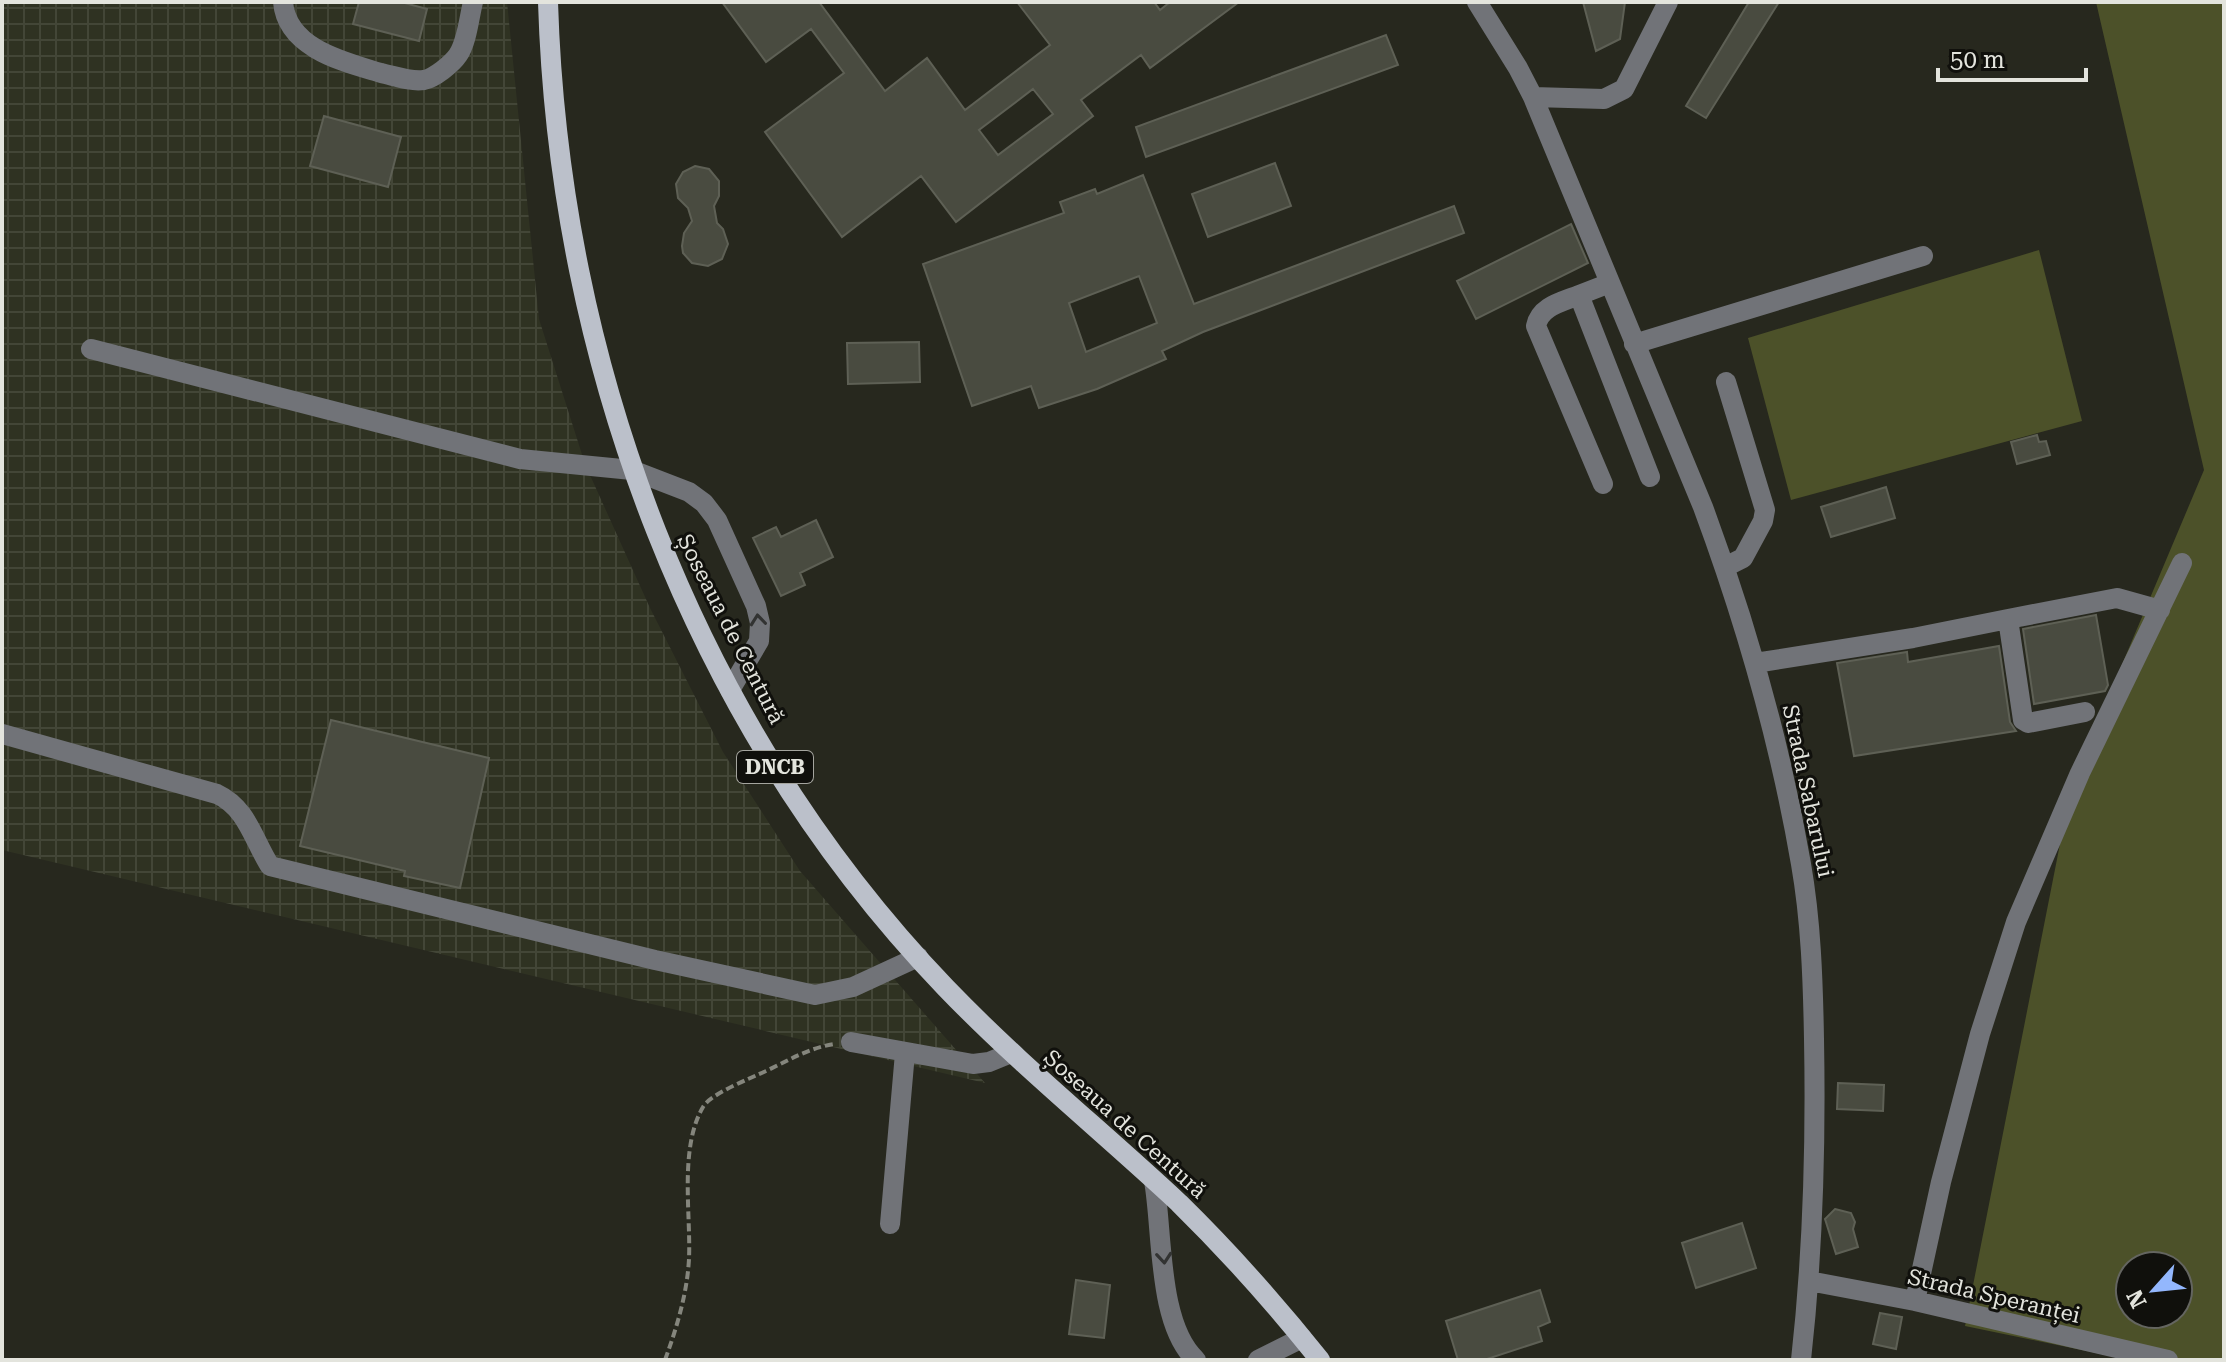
<svg xmlns="http://www.w3.org/2000/svg" width="2226" height="1362" font-family="'Roboto Serif',serif">
<defs>
<pattern id="industrial-grid" width="8" height="8" patternUnits="userSpaceOnUse" patternTransform="scale(2)"><rect width="8" height="8" fill="#2f3222"/><path d="M0 4h8M4 0v8" fill="none" stroke="#434637"/></pattern>
</defs>
<rect width="100%" height="100%" fill="#27281e"/>
<path fill="url(#industrial-grid)" d="M2,2H507L539,319L585,464L650,608L723,752L800,871L985,1083L2,850Z"/>
<path fill="#4c5129" fill-rule="evenodd" d="M2096,2H2224V1360H2130L1965,1326L2072,783L2204,470ZM2130,1266H2178V1314H2130Z
M2039,250L2082,421L1791,500L1748,338Z"/>
<path fill="#494b40" stroke="#5e6055" stroke-width="2" fill-rule="evenodd" d="M359,2H401L427,9L419,41L353,24Z
M722,2H819L885,91L927,58L965,110L1050,45L1017,2H1154L1160,10L1170,2H1239L1150,68L1141,55L1081,100L1093,116L956,222L921,176L842,237L765,132L844,73L811,29L766,62ZM1033,89L1053,114L998,155L979,130Z
M1583,2H1625L1620,39L1596,51Z
M1749,2H1779L1706,118L1686,106Z
M1386,35L1398,65L1146,157L1136,127Z
M324,116L401,137L388,187L310,166Z
M1275,163L1291,206L1208,237L1192,194Z
M695,166L709,169L719,181V196L714,206L717,223L723,229L728,244L722,259L708,266L692,263L683,253L682,246L684,233L692,221L688,208L678,198L676,184L683,172Z
M1143,175L1194,304L1454,206L1464,233L1203,332L1162,351L1166,359L1097,389L1039,408L1031,386L972,406L923,264L1064,213L1060,202L1095,189L1097,194ZM1139,276L1157,323L1086,352L1069,303Z
M1571,224L1588,263L1476,319L1457,281Z
M919,342L920,382L848,384L847,343Z
M2037,435L2039,442L2046,441L2050,455L2017,464L2011,442Z
M1886,487L1895,518L1831,537L1821,507Z
M816,520L833,557L800,573L805,585L781,596L753,538L776,527L781,537Z
M2096,615L2108,685L2105,691L2034,704L2023,629Z
M1999,646L2010,722L2016,731L1854,756L1837,663L1907,652L1908,662Z
M331,720L489,758L460,888L404,876L405,871L300,846Z
M1838,1083L1884,1085L1883,1111L1837,1109Z
M1835,1209L1851,1213L1855,1222L1853,1229L1858,1247L1836,1254L1825,1219Z
M1742,1223L1756,1268L1696,1288L1682,1243Z
M1076,1280L1110,1285L1104,1338L1069,1334Z
M1540,1290L1550,1322L1538,1327L1542,1341L1484,1360H1458L1446,1321Z
M1880,1313L1902,1317L1896,1349L1873,1344Z"/>
<g fill="none" stroke-linecap="round" stroke-linejoin="round">
<path stroke="#85867d" stroke-width="4" stroke-dasharray="8 4" stroke-linecap="butt" d="M665,1360C677,1327 687,1294 689,1259C691,1214 679,1148 703,1107C710,1094 751,1078 766,1071C789,1060 809,1048 834,1044"/>
<path stroke="#717378" stroke-width="20" d="M283,2C287,49 345,62 381,73C395,76 410,82 424,80C434,78 452,64 458,55C467,42 469,18 473,2
M1477,2L1518,68L1533,97L1703,507C1746,623 1780,742 1801,864C1811,921 1813,981 1814,1039C1816,1147 1813,1253 1801,1360
M1533,97L1604,99L1624,89L1668,2
M1610,283L1579,295L1650,477
M1579,295C1562,302 1540,306 1536,326L1603,484
M1634,344L1923,256
M91,349L520,459L632,470L689,492L704,503L717,520L756,606L760,623L759,641L730,690
M1725,567L1743,558L1763,521L1765,510L1726,382
M2008,619L2117,598L2160,610
M1755,663L1913,638L2008,619L2023,720L2028,723L2085,712
M2,734L217,794C247,808 253,839 270,866L655,960L815,995L853,987L918,957
M851,1042L973,1064L989,1062L1011,1053
M1154,1181C1163,1231 1157,1324 1196,1360
M890,1224L905,1053
M1809,1281L1915,1301L2168,1360
M1915,1301L1941,1182L1980,1034L2016,922L2080,773L2182,563
M1258,1360L1302,1338"/>
<path stroke="#bbc0ca" stroke-width="20" d="M548,2C559,364 694,725 946,988C1020,1065 1102,1131 1179,1203C1229,1252 1276,1305 1320,1360"/>
</g>
<defs><path id="oneway-chevron" d="M-2-3.5L2.5 0L-2 3.5" fill="none" stroke-width="1.6" stroke-linecap="round" stroke-linejoin="round" transform="scale(2)"/></defs>
<g stroke="#323332">
<use href="#oneway-chevron" transform="translate(758 620) rotate(-96)"/>
<use href="#oneway-chevron" transform="translate(1164 1258) rotate(85)"/>
</g>
<g text-anchor="middle" dominant-baseline="central" stroke-width="6" stroke-linejoin="round" paint-order="stroke">
<rect fill="#10100c" stroke="#a4a49e" stroke-width="2" x="737" y="751" width="76" height="32" rx="6"/>
<g font-size="20" font-weight="bold" fill="#e3e4dd">
<text x="775" y="767">DNCB</text>
</g>
<g font-size="22" fill="#e3e4dd" stroke="#10100c">
<text transform="translate(731 629) rotate(63)">Șoseaua de Centură</text>
<text transform="translate(1808 791) rotate(78)">Strada Sabarului</text>
<text transform="translate(1125 1124) rotate(42)">Șoseaua de Centură</text>
<text transform="translate(1994 1296) rotate(13)">Strada Speranței</text>
</g>
</g>
<rect width="2226" height="1362" fill="none" stroke="#e3e4dd" stroke-width="8"/>
<g transform="translate(2154 1290) rotate(243)"><circle r="38" fill="#10100c" stroke="#646560" stroke-width="2"/>
<path d="M0-6L14 30L0 20L-14 30Z" fill="#93b7fd"/>
<text y="-12" font-size="22" font-weight="bold" text-anchor="middle" fill="#e3e4dd">N</text>
</g>
<path d="M1938 68v12h148v-12" fill="none" stroke="#e3e4dd" stroke-width="4"/>
<text x="1950" y="68" font-size="24" fill="#e3e4dd" stroke="#10100c" stroke-width="6" paint-order="stroke">50 m</text>
</svg>
